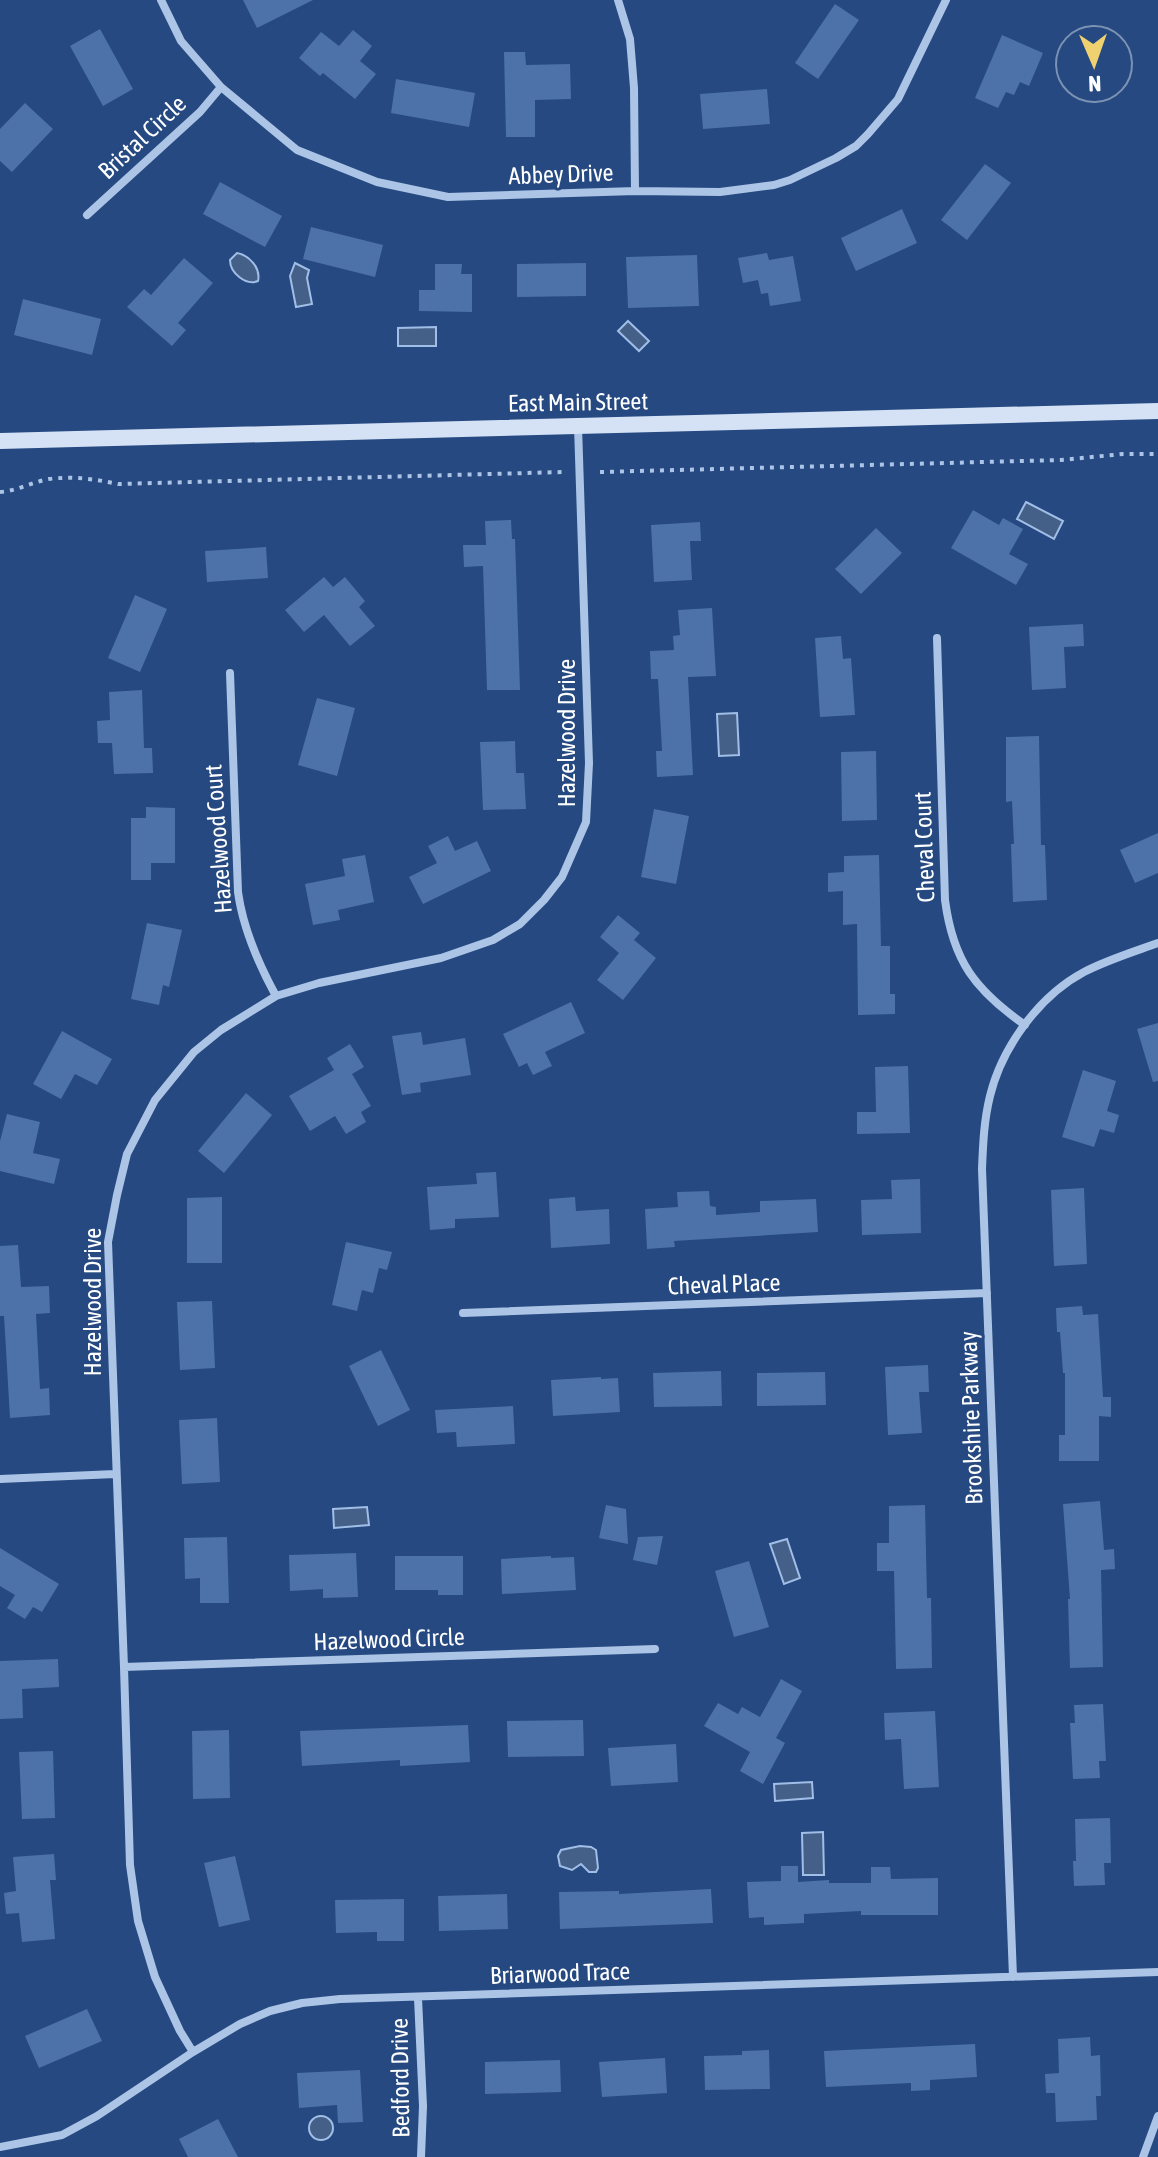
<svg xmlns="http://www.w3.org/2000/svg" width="1158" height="2157" font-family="'Asap Condensed',sans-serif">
<rect width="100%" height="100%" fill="#254980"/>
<path fill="#456088" stroke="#a0bee7" stroke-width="2" d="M237,253C249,255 261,268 258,281C246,286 230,273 230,260Z
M295,263L309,270L307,278L312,304L296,307L290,276Z
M628,321L649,341L639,351L618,331Z
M436,327V346H398V328Z
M1026,502L1063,521L1054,539L1017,519Z
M737,713L739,755L719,756L717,714Z
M367,1507L369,1525L334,1528L333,1509Z
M787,1539L800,1578L784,1584L770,1544Z
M812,1782L813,1798L775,1801L774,1784Z
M823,1832L824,1875H803L802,1833Z
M580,1846L591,1847L596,1850L598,1868L596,1872H589L581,1864L572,1870L560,1866L558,1856L561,1850Z
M309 2128a12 12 0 1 1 24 0a12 12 0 1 1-24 0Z"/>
<path fill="#4d72a9" d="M243,0H313L257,28Z
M835,4L859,20L818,79L795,63Z
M100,29L133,89L103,106L70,46Z
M353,30L372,46L360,61L376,74L355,99L323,73L320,76L299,58L321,32L339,46Z
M1002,35L1043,53L1029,86L1020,82L1014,95L1006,92L998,108L975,98Z
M504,52H525L526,65L570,64L571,99L535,100V137H506Z
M396,79L475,93L469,127L391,113Z
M767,89L770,124L703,129L700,94Z
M25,103L53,129L12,172L0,161V129Z
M985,164L1011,183L967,240L941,220Z
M220,182L282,216L265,247L203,214Z
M902,209L917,243L856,271L841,238Z
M311,227L383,245L375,277L303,259Z
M767,253L769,260L793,256L801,301L770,306L768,293L761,294L758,280L743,283L738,258Z
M697,255L699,306L628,308L626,257Z
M184,258L213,283L178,323L186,330L172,346L127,307L144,289L151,295Z
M586,263V296L517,297V264Z
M435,264H462L461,274H472V312L419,311V290H435Z
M23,299L101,319L92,355L14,335Z
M973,510L999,525L1003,518L1023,529L1009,554L1028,564L1016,585L951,548Z
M511,520L512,539H515L520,690H487L483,566L464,567L463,545H486L485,521Z
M700,522L701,541H690L692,580L654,582L651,525Z
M876,528L902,553L861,594L835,569Z
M266,547L268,578L207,582L205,551Z
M324,577L333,587L345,577L365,601L359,607L375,626L350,646L324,615L304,632L285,610Z
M135,595L167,609L140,672L108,658Z
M712,608L716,676L688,677L693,775L657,777L656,751H662L658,679H651L650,651L674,650L673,636L680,635L678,610Z
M1083,624L1084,646L1064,647L1066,688L1032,690L1029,627Z
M841,636L843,659L851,658L855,715L820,717L815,638Z
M142,690L144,748H152L153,773L114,774L112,743H98L97,721L110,720L109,692Z
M317,698L355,708L337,776L298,765Z
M1039,736L1041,845H1045L1047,900L1013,902L1011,844H1014L1012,801L1006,802V737Z
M515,741L516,773H524L526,809L483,810L480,742Z
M876,751L877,820L842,821L841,752Z
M146,807L175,808V863H151V880H131V818H146Z
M654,809L689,816L676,884L641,877Z
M1158,833V873L1135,883L1120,850Z
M448,836L455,851L477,841L491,871L423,904L409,877L437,863L428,846Z
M365,855L374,902L338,910L340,920L313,925L305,884L345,876L342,859Z
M879,855L881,946H890V994H895V1014L858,1015L857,924L843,925V891L828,892V873L844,872V856Z
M618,915L640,933L634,940L656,958L623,1000L597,980L619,953L600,937Z
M147,923L182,930L169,987L163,985L159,1005L131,999Z
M571,1002L585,1033L545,1052L552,1066L533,1075L527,1063L519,1067L503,1034Z
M1158,1023V1081L1153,1082L1137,1029Z
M62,1031L112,1059L97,1085L75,1074L61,1099L33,1084Z
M421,1032L423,1045L465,1038L471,1075L420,1083L421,1092L402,1095L392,1036Z
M350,1044L364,1067L352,1074L371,1106L361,1112L366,1122L346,1134L335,1116L310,1131L289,1096L334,1070L327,1058Z
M908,1066L910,1133L857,1134V1112H876L875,1067Z
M1083,1070L1116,1081L1107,1111L1119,1115L1114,1133L1100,1129L1094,1147L1062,1137Z
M246,1093L272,1115L224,1173L198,1151Z
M7,1114L40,1122L33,1153L60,1159L54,1184L0,1171V1141Z
M496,1172L499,1217L455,1219V1228L430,1230L427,1187L477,1184L476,1173Z
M920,1179L921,1233L862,1235L861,1200L892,1199L891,1180Z
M1084,1188L1087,1264L1054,1266L1051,1190Z
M709,1191L710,1206L716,1207V1215L760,1212V1201L816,1199L818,1232L674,1241L675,1247L647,1249L645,1209L678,1207L677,1192Z
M222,1197V1263H187V1198Z
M575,1197L576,1211L609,1209L610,1244L551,1248L549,1199Z
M346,1242L392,1252L387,1270L379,1268L373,1293L362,1290L357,1311L332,1305Z
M18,1245L21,1287L49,1286L50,1313L36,1314L40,1389L49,1388L50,1415L10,1418L4,1316H0V1246Z
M212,1301L215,1368L180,1370L177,1302Z
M1082,1306L1083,1315L1098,1314L1103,1397H1111V1417L1099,1416V1461H1059V1435H1065V1373H1063L1060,1332H1057L1056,1308Z
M381,1350L410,1410L378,1426L349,1366Z
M928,1365L929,1392H919L922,1433L888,1435L885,1367Z
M721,1371L722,1406L654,1407L653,1373Z
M825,1372L826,1405L757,1406V1373Z
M601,1377V1379L618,1378L620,1412L553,1416L551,1380Z
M513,1406L515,1444L457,1447L456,1432L437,1433L435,1410Z
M217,1418L220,1482L182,1484L179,1420Z
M1100,1501L1104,1550L1114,1549L1115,1569L1101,1570L1103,1667L1070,1668L1068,1599H1070L1063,1504Z
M606,1505L626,1509L628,1544L599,1538Z
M925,1505L927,1598H931L932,1668L896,1669L894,1571H877V1543H889V1506Z
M663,1536L657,1565L633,1560L638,1537Z
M227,1537L229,1603H200V1578L185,1579L184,1538Z
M0,1548L59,1584L42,1612L33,1607L25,1619L7,1608L15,1595L0,1586Z
M356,1553L358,1597L323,1598V1589L290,1591L289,1555Z
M395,1556H463V1595H438V1590H395Z
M551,1556V1558L574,1557L576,1590L502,1594L501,1559Z
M749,1561L769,1627L734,1637L715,1571Z
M58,1659L59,1687L22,1689L23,1718L0,1719V1661Z
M781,1679L802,1691L776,1738L785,1743L763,1784L740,1771L750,1752L704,1726L718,1703L738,1714L742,1707L760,1717Z
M1103,1704L1106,1761H1099L1100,1778L1073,1779L1070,1723H1075L1074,1705Z
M935,1711L939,1787L904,1789L901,1739L885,1740L884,1713Z
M583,1720L584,1756L508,1757L507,1721Z
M468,1725L470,1762L400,1766V1760L302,1766L300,1731Z
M229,1730L230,1798L193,1799L192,1731Z
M676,1744L678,1782L611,1786L608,1748Z
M53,1751L55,1818L22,1819L19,1752Z
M1110,1818L1111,1863H1104L1105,1885L1074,1886L1073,1861H1076L1075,1819Z
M54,1854L56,1880H50L55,1939L22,1942L19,1913L6,1914L4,1893L16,1891L13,1857Z
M235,1856L250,1920L219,1927L204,1863Z
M781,1866H798V1882L829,1880V1883H871V1867H890L891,1879L938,1878V1915H861V1911L804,1914V1923L764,1925V1917L749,1918L747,1882L781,1881Z
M711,1889L713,1923L560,1929L559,1892L619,1891V1894Z
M507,1894L508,1929L439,1931L438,1896Z
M404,1899V1941H377V1932L336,1933L335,1900Z
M87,2009L102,2041L39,2068L25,2036Z
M1090,2037L1091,2056L1100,2055L1101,2096H1096L1097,2120L1056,2122L1055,2093H1046L1045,2074L1059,2073L1058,2039Z
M975,2044L977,2077L930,2080V2090L911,2091V2083L826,2087L824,2051Z
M769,2050L770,2089L705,2090L704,2056L742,2055V2051Z
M665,2058L667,2093L602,2097L599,2062Z
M560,2060L561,2092L485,2094V2062Z
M360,2070L363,2122L338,2123L337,2105L299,2108L297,2073Z
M218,2119L238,2157H188L179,2139Z"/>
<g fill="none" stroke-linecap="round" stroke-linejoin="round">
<path stroke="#acc4e6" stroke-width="4" stroke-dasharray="4 6" stroke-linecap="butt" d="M600,472L1061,460L1123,454H1158
M0,492C17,491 32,482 49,479C73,476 95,479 118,484L564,472"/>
<path stroke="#acc4e6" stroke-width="8" d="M161,0L181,41L221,87L297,150L377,182L448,197L635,191L720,192L774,185L790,180L836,158L856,146L868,134L898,99L946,0
M618,0L630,39L634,88L635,191
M87,215L200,112L221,87
M937,638L945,900C953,961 975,990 1025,1025
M230,673L238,892C243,929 258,963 276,996
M463,1313L987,1293
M0,1479L115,1474
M124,1667L655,1649
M1013,1977L982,1169C983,1144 984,1120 990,1096C1002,1047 1039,996 1084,972C1107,960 1133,952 1158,943
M418,1998L423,2106L421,2157
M193,2052L180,2031L155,1977L138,1921L130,1865L124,1667L108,1242L117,1195L127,1154L155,1100L194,1052L221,1030L276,996L319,983L441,958L493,940L520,924L544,900L562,877L586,822L589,763L578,426
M0,2147L62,2135L97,2116L193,2052L240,2024L270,2011L302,2003L340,1999L1158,1972
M1143,2157L1158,2116"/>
<path stroke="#d5e2f6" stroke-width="16" d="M0,441L1158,411"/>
</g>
<g text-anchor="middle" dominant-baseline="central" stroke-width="6" stroke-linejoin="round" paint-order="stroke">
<g font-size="24" fill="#fff" stroke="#254980">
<text transform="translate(142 137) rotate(-43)">Bristal Circle</text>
<text transform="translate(561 174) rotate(-2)">Abbey Drive</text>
<text transform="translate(578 402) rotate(-1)">East Main Street</text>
<text transform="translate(566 733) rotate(-90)">Hazelwood Drive</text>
<text transform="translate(218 839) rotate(-94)">Hazelwood Court</text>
<text transform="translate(924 847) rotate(-92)">Cheval Court</text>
<text transform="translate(724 1284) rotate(-2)">Cheval Place</text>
<text transform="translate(92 1302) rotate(-90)">Hazelwood Drive</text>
<text transform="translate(971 1418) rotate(-92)">Brookshire Parkway</text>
<text transform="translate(389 1639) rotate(-2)">Hazelwood Circle</text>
<text transform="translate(560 1973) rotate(-2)">Briarwood Trace</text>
<text transform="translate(400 2078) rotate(-91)">Bedford Drive</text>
</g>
</g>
<g transform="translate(1094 64) rotate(178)"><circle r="38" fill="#254980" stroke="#7c92b3" stroke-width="2"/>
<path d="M0-6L14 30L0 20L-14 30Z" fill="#f0d170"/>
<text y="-12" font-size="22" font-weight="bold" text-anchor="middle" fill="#ffffff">N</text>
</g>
</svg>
